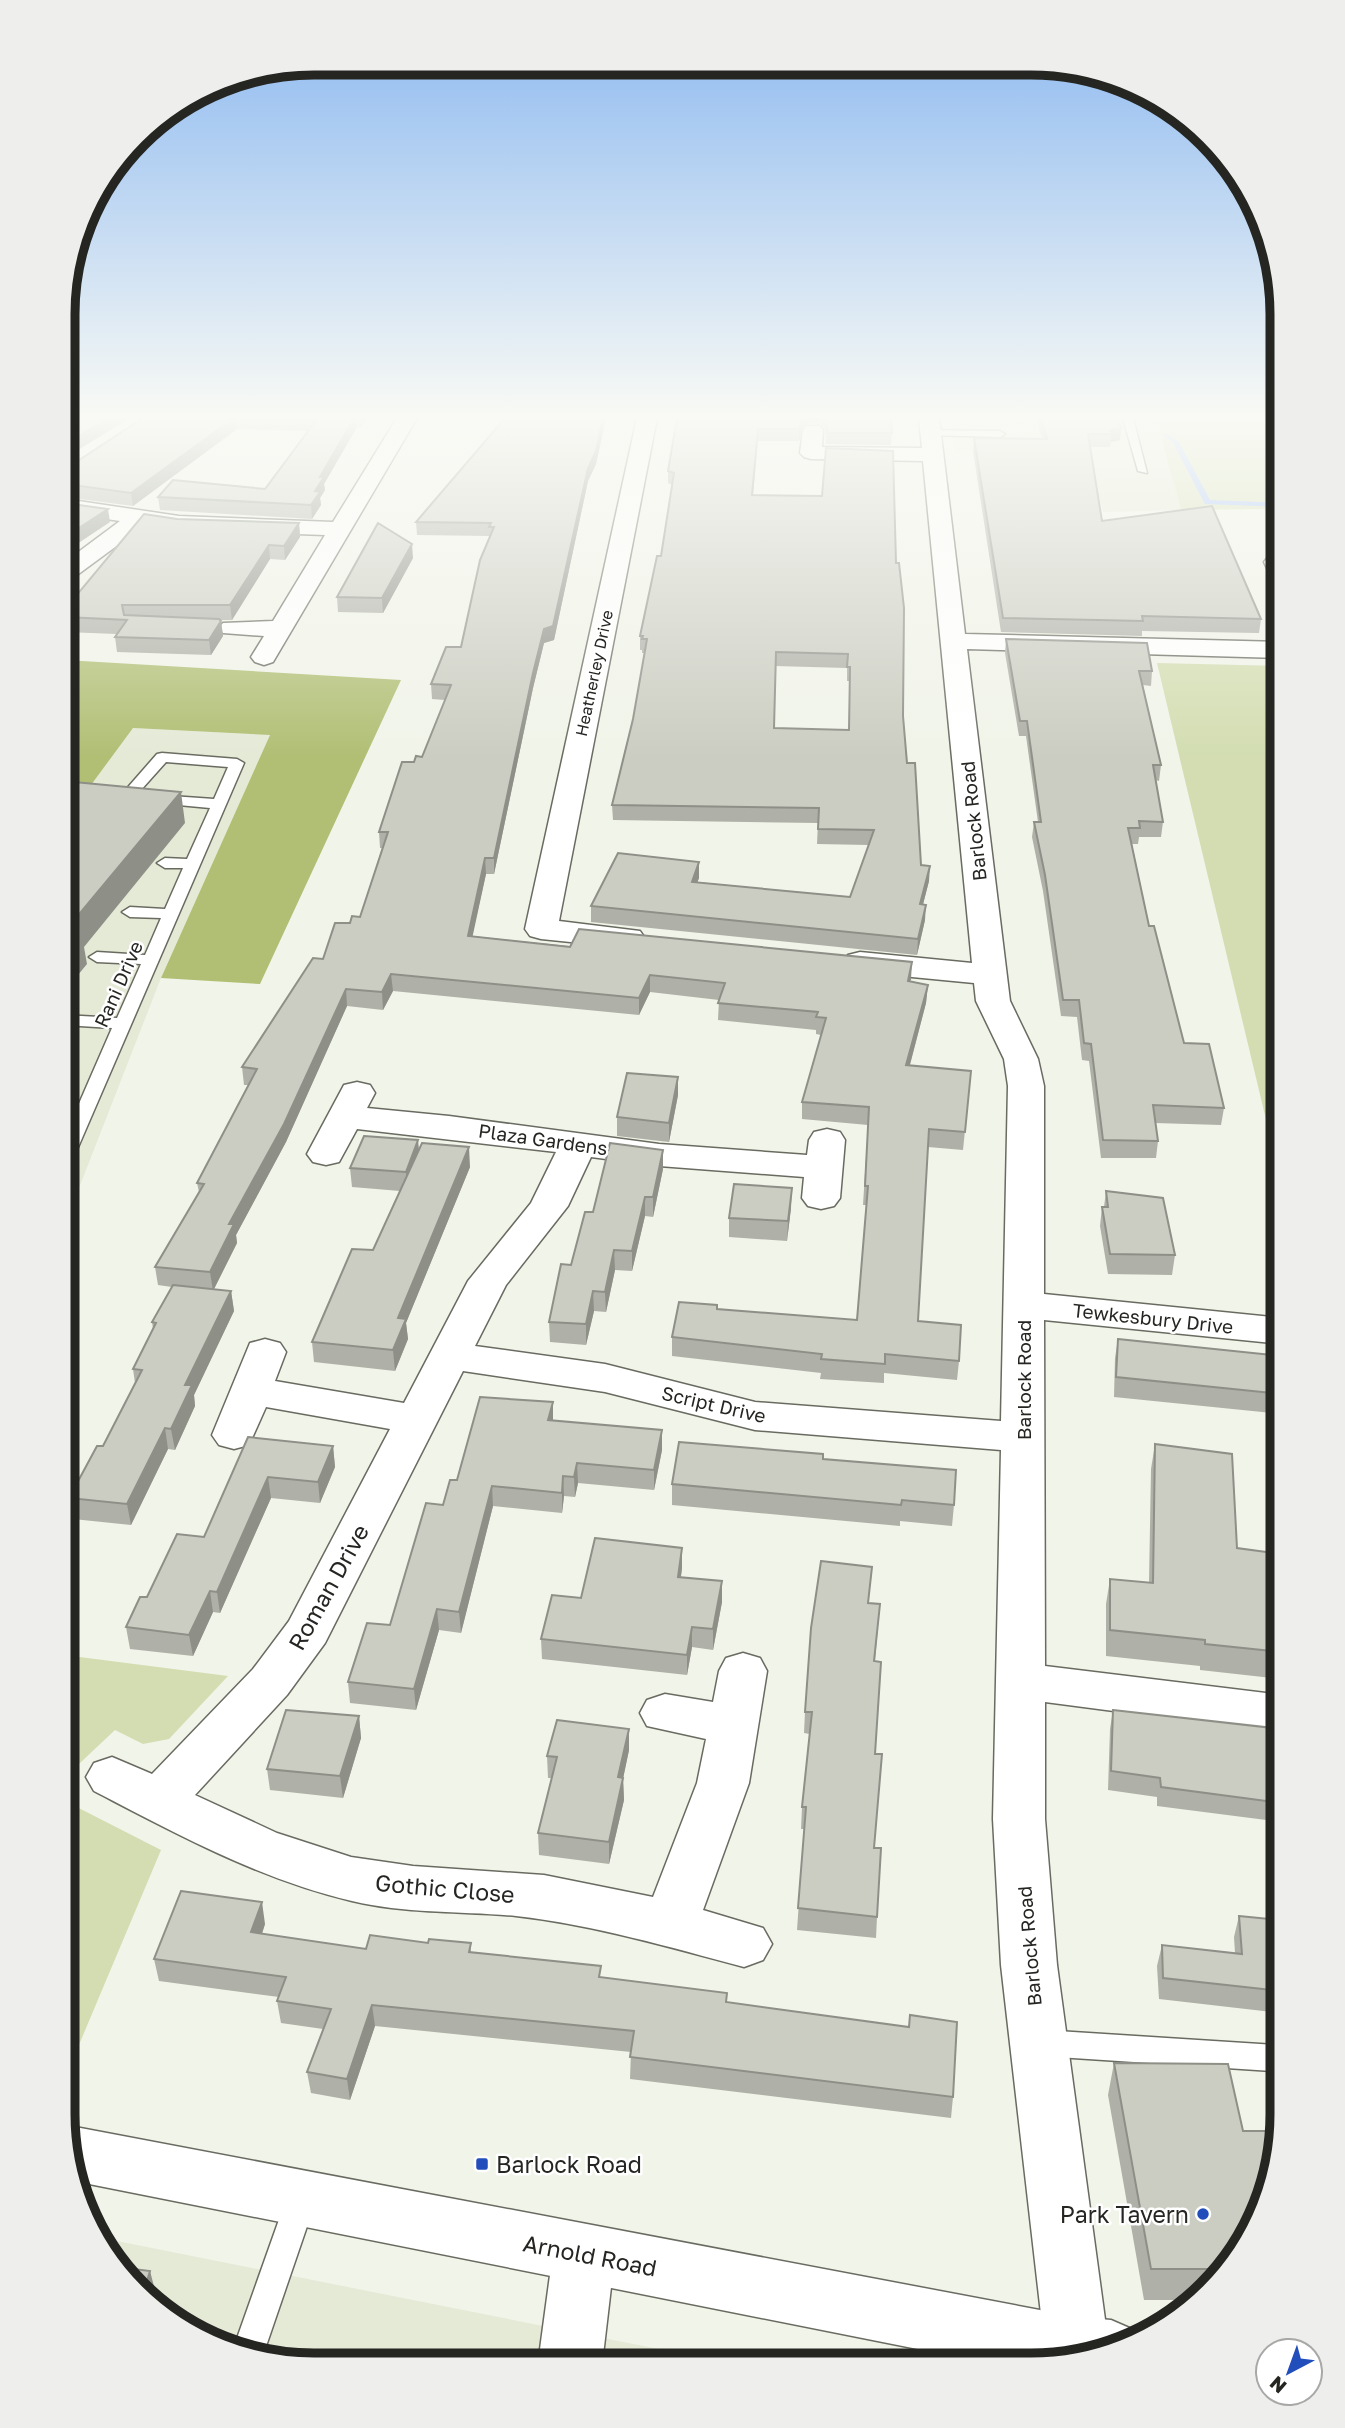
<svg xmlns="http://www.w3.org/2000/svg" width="1345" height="2428" font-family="'Golos Text',sans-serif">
<rect width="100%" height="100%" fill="#f1f4e9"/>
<path fill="#e5ead7" d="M950,418H1156L1181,510L1103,512L1087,452L956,451Z
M133,728L270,735L161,978L70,1211L64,1210L65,805Z
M97,2237L734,2364L281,2363L161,2313L106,2254Z"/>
<path fill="#d3ddb1" d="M1156,418H1282V509L1181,510Z
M1157,663L1282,666V1170H1278Z
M64,1655L228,1676L169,1739L143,1744L115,1730L63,1779Z
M63,1800L161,1850L65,2078H63Z"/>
<path fill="#b0bf74" d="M65,660L401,680L260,984L161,978L270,735L133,728L88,789L65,788Z"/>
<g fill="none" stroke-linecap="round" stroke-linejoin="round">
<path fill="#9cbcfd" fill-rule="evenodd" d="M1166,433L1179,442L1210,500L1282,503V507L1205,504L1173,443L1163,435Z"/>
<g stroke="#696b61" stroke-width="3">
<path id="service" d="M1123,418H1133L1147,473L1138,471Z
M931,430L1000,431L1005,434L1000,437L927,435L926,433Z
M162,753L237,759L244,763L73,1159L64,1165V1138L112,1028L64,1025V1015L117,1018L141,964L97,962L89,957L97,952L145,955L161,918L130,917L122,912L130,907L165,909L183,868H165L157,863L165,858L187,859L210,808L157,803L150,799L157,795L214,799L228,767L166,762L132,800H122L120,797L122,794L157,754Z
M1042,2030L1275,2045L1281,2048V2074L1272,2071L1042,2056L1032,2052L1028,2043L1032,2034Z
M301,2186L312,2190L316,2200L263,2355L235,2344L286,2200L290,2190Z
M972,2318L983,2323L988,2334L990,2365H958L956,2334L961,2323Z"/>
</g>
<g stroke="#696b61" stroke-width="3">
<path id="minor" d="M397,418H417L273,662L264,665L255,662L251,657L264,636L223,633L219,628L223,623L273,621L325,535L179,530L145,525L73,578L65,580V562L120,521L65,513V499L179,516L333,522Z
M637,418H657L559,921L640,931L645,938L640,945L629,948L541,939L530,936L525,929Z
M919,418H939L965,634L1282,642V658L967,649L1010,1001L1038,1059L1044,1086V1294L1282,1318V1344L1044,1320L1045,1666L1282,1695V1733L1045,1702V1819L1057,1965L1109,2349L1108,2352L1050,2362L1045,2349L1001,1965L993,1819L1001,1450L755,1430L605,1392L463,1371L325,1643L287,1695L195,1795L277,1833L351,1857L413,1866L544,1875L653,1897L697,1783L706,1739L647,1726L640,1713L647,1700L665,1694L713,1702L719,1671L726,1658L743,1653L760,1658L767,1671L749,1783L703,1910L763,1928L772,1944L763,1960L744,1967C669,1947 594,1925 516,1916C462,1911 406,1914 352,1901C261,1880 177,1834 94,1791L86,1777L94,1763L112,1757L152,1774L253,1669L289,1621L390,1429L266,1407L249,1445L234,1449L219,1445L212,1435L250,1343L265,1339L280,1343L286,1352L275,1381L404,1403L468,1281L531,1203L556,1152L357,1129L339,1162L326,1165L313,1162L307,1154L344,1085L357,1082L370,1085L375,1093L367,1108L449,1116L659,1144L807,1155L809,1140L814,1132L827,1129L840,1132L845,1140L840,1198L834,1206L821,1209L808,1206L802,1198L804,1177L659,1166L591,1157L568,1206L506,1285L475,1346L605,1364L755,1402L1001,1421L1008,1086L1004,1059L976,1001L974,983L860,972L848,969L844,962L848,955L860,952L972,963L923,461L811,459L804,457L800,453L803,430L806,426H820L823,430L822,447L922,448Z
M1276,555L1282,556V585L1274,583L1264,562L1268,557Z
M584,2224L606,2232L615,2253L602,2364H538L553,2253L562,2232Z"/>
</g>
<g stroke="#696b61" stroke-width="3">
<path id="secondary" d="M70,2126L1077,2317L1111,2320L1134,2330L1137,2338L1112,2352L1031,2365H998L74,2181L65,2127Z"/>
</g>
<use href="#service" fill="#fff" fill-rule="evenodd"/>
<use href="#minor" fill="#fff" fill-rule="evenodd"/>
<use href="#secondary" fill="#fff" fill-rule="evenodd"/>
</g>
<path fill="#afb0a7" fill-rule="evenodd" d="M143,418H367L361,427H357L324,484L325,490L320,498L321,505L312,519L160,510L158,497L265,489L308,431L237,429L133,506L65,497V465L73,464Z
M505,418H606L596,464L588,481L554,640L544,643L533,688L494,874H486L472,936L911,981L928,985L926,1003L910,1065L971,1071L963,1150L928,1147L918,1321L959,1361L957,1380L884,1373V1383L820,1379L821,1373L672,1356V1337L717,1309L857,1320L867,1205H863L868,1125L802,1119V1102L821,1035L816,1034V1030L718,1020L719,1000L650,992L639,1015L393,991L383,1010L347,1006L286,1142L236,1235L237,1243L214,1289L231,1291L234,1311L194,1395L195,1406L175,1450L168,1449L131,1525L73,1519L69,1498L103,1446L135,1383L133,1369L153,1329L152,1322L172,1287L158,1285L155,1267L199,1192L197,1183L248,1085H244L242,1067L350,923L360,917L382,848H380L379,832L414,762L422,757L445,700L432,699L431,684L461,647L490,536L417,535L416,522Z
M677,418H891L892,433L891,445L826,444L825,428L820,423L804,424L799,441H758L753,495L896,563L903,716L907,763L921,865L929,881L923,904L925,920L917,955L591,922V906L699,862V878L697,882L850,897L869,845L817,844L818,823L613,820L612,805L633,719L645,653H642V650H640V636L661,556L672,485L668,483V471ZM775,666L847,668V681H849V730L774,728Z
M1036,418H1117L1121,428L1120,440L1111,442L1110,447H1090L1102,521L1261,619L1259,633L1142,631V636L1001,632L973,451L974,438L1042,439Z
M177,519L299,523L300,537L285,560L270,559L232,620H220L221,621L223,636L211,655L117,652L115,637L117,634L65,632V609Z
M413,558L383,613L338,612L337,597Z
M1006,639L1152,671L1151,686L1143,685L1161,765L1159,781L1155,780L1163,822L1161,837H1139L1138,844H1132L1149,926L1184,1043L1224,1108L1221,1125L1155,1123L1158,1141L1156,1158H1101L1089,1061L1082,1060L1077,1017L1061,1016L1043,891L1032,837L1034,822H1038L1026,736H1019L1005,653Z
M678,1095L669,1142L617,1136V1117Z
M419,1149L470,1167L406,1323L408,1339L395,1371L314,1362L312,1342L373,1250L400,1191L352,1187L350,1168Z
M663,1169L653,1217L645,1216L632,1271L615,1270L606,1312L594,1311L586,1345L550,1342L549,1322L593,1212Z
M1106,1191L1175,1255L1172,1275L1108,1274L1100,1226L1102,1207H1104Z
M791,1208L787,1241L729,1237V1218Z
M1279,1235H1282V1290H1280L1276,1253Z
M1118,1339L1282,1356V1414L1114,1397L1115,1358Z
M553,1421L662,1450L654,1490L578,1483L575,1497L564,1496L562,1513L493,1506L461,1633L439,1630L416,1710L350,1703L348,1682L390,1625L443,1505L457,1480Z
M248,1437L333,1446L335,1467L320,1503L271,1498L220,1613L213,1612L193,1656L130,1649L126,1627L147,1597L204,1537Z
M1155,1444L1237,1548L1282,1554V1679L1200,1670V1666L1106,1656V1604L1110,1579L1149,1583L1151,1469Z
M823,1459L954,1505L952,1526L900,1521V1526L672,1505V1484Z
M682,1568L681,1577L722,1581V1602L713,1650L692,1647L687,1675L542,1659L541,1639L581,1598Z
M869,1603L880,1604L875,1661L874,1848L877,1917L876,1938L797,1930L804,1829H801L802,1807L810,1734L804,1733L805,1712Z
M1113,1710L1282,1729V1822L1157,1806V1797L1108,1790L1110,1729Z
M359,1716L361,1738L343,1798L270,1790L267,1769Z
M629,1750L623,1778L624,1800L609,1864L539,1855L538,1833L552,1778H548L547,1756Z
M1239,1916L1281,1920V2013L1159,1999L1157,1966L1162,1945L1235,1953L1234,1937Z
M265,1924L262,1934L366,1949L428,1943H471V1952L727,2002L953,2097L951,2118L630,2079L631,2052L375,2026L350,2100L311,2093L307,2072L323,2029L281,2023L277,2001L279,1997L159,1981L154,1959Z
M1114,2063L1243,2131L1279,2140L1263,2210L1230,2267L1197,2300H1144L1108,2095Z"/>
<path fill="#8e9088" d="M108,418H130L65,458V444Z
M234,418H236L237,429L133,506L131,493Z
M354,418H356L357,427L324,484L325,490L320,498L321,505L312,519L311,505L320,477Z
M360,418H367L361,427Z
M603,418H606L596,464L588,481L554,640L544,643L533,688L494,874V858L533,673L588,468Z
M803,418H820V423L804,424L799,441V429Z
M1121,428L1120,440L1111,442V434L1110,430Z
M108,509L110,522L65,552V537Z
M299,523L300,537L285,560L284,546Z
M412,544L413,558L383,613L382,598Z
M269,545L270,559L232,620L230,605Z
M221,621L223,636L211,655L209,640Z
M181,792L185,823L84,947L87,964L64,992L66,930Z
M485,858L486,874L469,953L468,936Z
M699,862V878L692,897V882Z
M930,866L929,881L919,920L920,904Z
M926,905L925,920L917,955L918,939Z
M912,962L911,979L907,998L908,981Z
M391,974L393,991L383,1010L382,992Z
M650,975V992L639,1015V998Z
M928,985L926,1003L905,1083L906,1065Z
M346,989L347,1006L286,1142L236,1235L237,1243L213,1291L210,1272L229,1224Z
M678,1077V1095L669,1142V1123Z
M418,1140L420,1160L407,1191L406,1172Z
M469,1147L470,1167L406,1323L408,1339L395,1371L393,1350L398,1318Z
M663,1150V1169L653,1217V1197Z
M792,1188L791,1208L787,1241L788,1221Z
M645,1197V1216L632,1271V1251Z
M614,1250L615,1270L606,1312L605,1292Z
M231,1291L234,1311L194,1395L195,1406L175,1450L171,1429L185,1385Z
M593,1291L594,1311L586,1345V1324Z
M553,1402V1422L548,1420Z
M165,1428L168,1449L131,1525L127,1504Z
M662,1430V1450L654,1490V1470Z
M333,1446L335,1467L320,1503L318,1482Z
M577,1463L578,1483L575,1497L574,1477Z
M563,1476L564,1496L562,1513V1493Z
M268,1477L271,1498L220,1613L217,1592Z
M492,1486L493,1506L461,1633L459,1612Z
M682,1548V1568L678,1597V1577Z
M722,1581V1602L713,1650V1629Z
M210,1591L213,1612L193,1656L189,1635Z
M437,1609L439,1630L416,1710L414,1689Z
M692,1627V1647L687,1675V1655Z
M359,1716L361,1738L343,1798L340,1776Z
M629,1729V1750L623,1779V1778L624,1800L609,1864V1842L618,1777Z
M262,1902L265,1924L255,1954L251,1932Z
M372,2005L375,2026L350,2100L347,2079Z
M150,2271L160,2309L159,2311L143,2294Z"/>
<path fill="#cbcdc2" stroke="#8e9088" stroke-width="2" fill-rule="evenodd" d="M65,418H108L65,444Z
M143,418H234L131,493L65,484V465L73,464Z
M269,418H354L320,477H324L315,491L320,492L311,505L158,497L173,480L265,489L317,419Z
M505,418H603L596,451L588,468L553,626L544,629L533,673L494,858H485L468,936L570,947L579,929L912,962L908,981L928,985L906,1065L971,1071L965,1132L929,1129L918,1321L961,1325L959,1361L885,1354V1364L821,1359L822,1354L672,1337L679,1302L717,1305V1309L857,1320L868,1186H865L869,1107L802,1102L826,1018L816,1017L818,1012L718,1003L725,983L650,975L639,998L391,974L382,992L346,989L284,1124L229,1224H234L210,1272L155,1267L204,1184L197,1183L257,1069L242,1067L313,958L323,959L335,923H350L352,916L360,917L388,832H379L402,762H414L416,756L422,757L451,685L431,684L446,647H461L480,560L494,527H489L491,523L416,522Z
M677,418H803L799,429H758L752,495L822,496L826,448L893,451L896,563H899L904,608L903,716L907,763H915L921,865L930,866L920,904L926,905L918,939L591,906L618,853L699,862L692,882L850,897L874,830L818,829L819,808L612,805L633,719L647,639H642L643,636H640L657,556H661L674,473L668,471ZM776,652L848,654L847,667H850L849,730L774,728Z
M826,418H891L892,433H827Z
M1041,418H1117L1121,428L1110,430L1111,434H1088L1102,521L1212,506L1261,619L1142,616L1143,621L1003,618L974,438L1047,439Z
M65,503L108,509L65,537Z
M144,514L177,519L299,523L284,546L269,545L230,605H122L124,615L219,619L221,621L209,640L115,637L127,620L65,617V609Z
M378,523L412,544L382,598L337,597Z
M1006,639L1147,643L1152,671H1139L1161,765H1153L1163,822L1139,821L1140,828H1128L1149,926H1154L1184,1043L1209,1044L1224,1108L1153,1105L1158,1141L1103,1140L1091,1044L1084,1043L1079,1000H1063L1045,875L1034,822H1041L1027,721H1020Z
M74,782L181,792L66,930L81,931L64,951L65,792Z
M627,1073L678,1077L669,1123L617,1117Z
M364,1136L418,1140L406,1172L350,1168Z
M422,1143L469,1147L398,1318L406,1319L393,1350L312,1342L352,1249L373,1250Z
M610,1143L663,1150L653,1197H645L632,1251L614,1250L605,1292L593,1291L586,1324L549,1322L561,1264L571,1265L585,1212H593Z
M734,1184L792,1188L788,1221L729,1218Z
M1106,1191L1163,1198L1175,1255L1110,1254L1102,1207H1108Z
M1279,1235H1282V1258Z
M173,1285L231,1291L185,1385H192L171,1429L165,1428L127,1504L69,1498L97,1446H103L142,1370L133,1369L156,1323L152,1322Z
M1118,1339L1282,1356V1394L1116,1377Z
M480,1397L553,1402L548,1420L662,1430L654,1470L577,1463L574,1477L563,1476L562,1493L492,1486L459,1612L437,1609L414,1689L348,1682L367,1623L390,1625L426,1503L443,1505L450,1480H457Z
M248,1437L333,1446L318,1482L268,1477L217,1592L210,1591L189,1635L126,1627L140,1597H147L177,1534L204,1537Z
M679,1442L823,1454V1459L956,1470L954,1505L902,1500L901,1505L672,1484Z
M1155,1444L1232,1454L1237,1548L1282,1554V1652L1205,1644V1640L1110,1630V1579L1153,1583Z
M595,1538L682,1548L678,1577L722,1581L713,1629L692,1627L687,1655L541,1639L552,1595L581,1598Z
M821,1561L872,1567L868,1603L880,1604L874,1661L881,1662L875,1754H882L874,1848H881L877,1917L798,1908L806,1807H802L812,1712H805L811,1628Z
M286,1710L359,1716L340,1776L267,1769Z
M1113,1710L1282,1729V1803L1161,1787L1160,1778L1111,1771Z
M557,1720L629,1729L618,1777L623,1778L609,1842L538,1833L557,1757L547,1756Z
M181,1891L262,1902L251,1932L366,1949L370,1935L428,1943L429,1939L471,1943L469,1952L601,1966L599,1977L727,1993L726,2002L909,2027L910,2015L957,2022L953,2097L630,2057L634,2031L372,2005L347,2079L307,2072L331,2009L277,2001L286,1977L154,1959Z
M1239,1916L1281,1920V1991L1163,1978L1162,1945L1242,1954Z
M1114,2063L1228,2064L1243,2131H1277L1279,2140L1267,2192H1256L1260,2214L1228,2269H1151Z
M118,2267L150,2271L143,2294Z"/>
<linearGradient id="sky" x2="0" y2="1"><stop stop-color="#89b7f0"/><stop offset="0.55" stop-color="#f9faf5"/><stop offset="1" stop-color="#f9faf5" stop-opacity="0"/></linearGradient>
<rect width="1345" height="758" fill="url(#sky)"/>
<g fill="#224ebb" stroke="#fff" stroke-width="2.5">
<rect x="475" y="2157" width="14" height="14" rx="3.5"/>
<circle cx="1203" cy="2214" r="7"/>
</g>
<g text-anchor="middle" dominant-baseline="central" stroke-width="5" stroke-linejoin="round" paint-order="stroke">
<g font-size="16" fill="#252622" stroke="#fff">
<text transform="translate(594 673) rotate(-78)">Heatherley Drive</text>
</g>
<g font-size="19" fill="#252622" stroke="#fff">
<text transform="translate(973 821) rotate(-96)">Barlock Road</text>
<text transform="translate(118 984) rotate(-66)">Rani Drive</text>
<text transform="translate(543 1139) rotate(8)">Plaza Gardens</text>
<text transform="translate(1153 1318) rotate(6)">Tewkesbury Drive</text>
<text transform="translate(1023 1380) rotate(-90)">Barlock Road</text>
<text transform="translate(714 1404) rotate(13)">Script Drive</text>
<text transform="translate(1029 1946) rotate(-95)">Barlock Road</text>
</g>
<g font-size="23" fill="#252622" stroke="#fff">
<text transform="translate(328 1587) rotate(-61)">Roman Drive</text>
<text transform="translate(445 1888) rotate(5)">Gothic Close</text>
<text transform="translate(590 2255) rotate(11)">Arnold Road</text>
</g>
<g font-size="23" fill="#252622" stroke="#fff" text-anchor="start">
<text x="496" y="2164">Barlock Road</text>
<text x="1189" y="2214" text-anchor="end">Park Tavern</text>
</g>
</g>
<path d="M0 0H1345V2428H0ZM314 75H1031A239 239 0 0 1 1270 314V2114A239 239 0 0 1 1031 2353H314A239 239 0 0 1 75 2114V314A239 239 0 0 1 314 75Z" fill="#eeeeed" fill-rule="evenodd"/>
<path fill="none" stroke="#252622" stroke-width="9" d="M314 75H1031A239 239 0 0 1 1270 314V2114A239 239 0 0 1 1031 2353H314A239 239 0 0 1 75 2114V314A239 239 0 0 1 314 75Z"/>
<g transform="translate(1289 2372) rotate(221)"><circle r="33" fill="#ffffff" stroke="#a8a8a7" stroke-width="2"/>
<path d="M0-5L12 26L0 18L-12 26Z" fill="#224ebb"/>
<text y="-10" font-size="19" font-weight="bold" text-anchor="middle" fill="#252622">N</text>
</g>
</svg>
